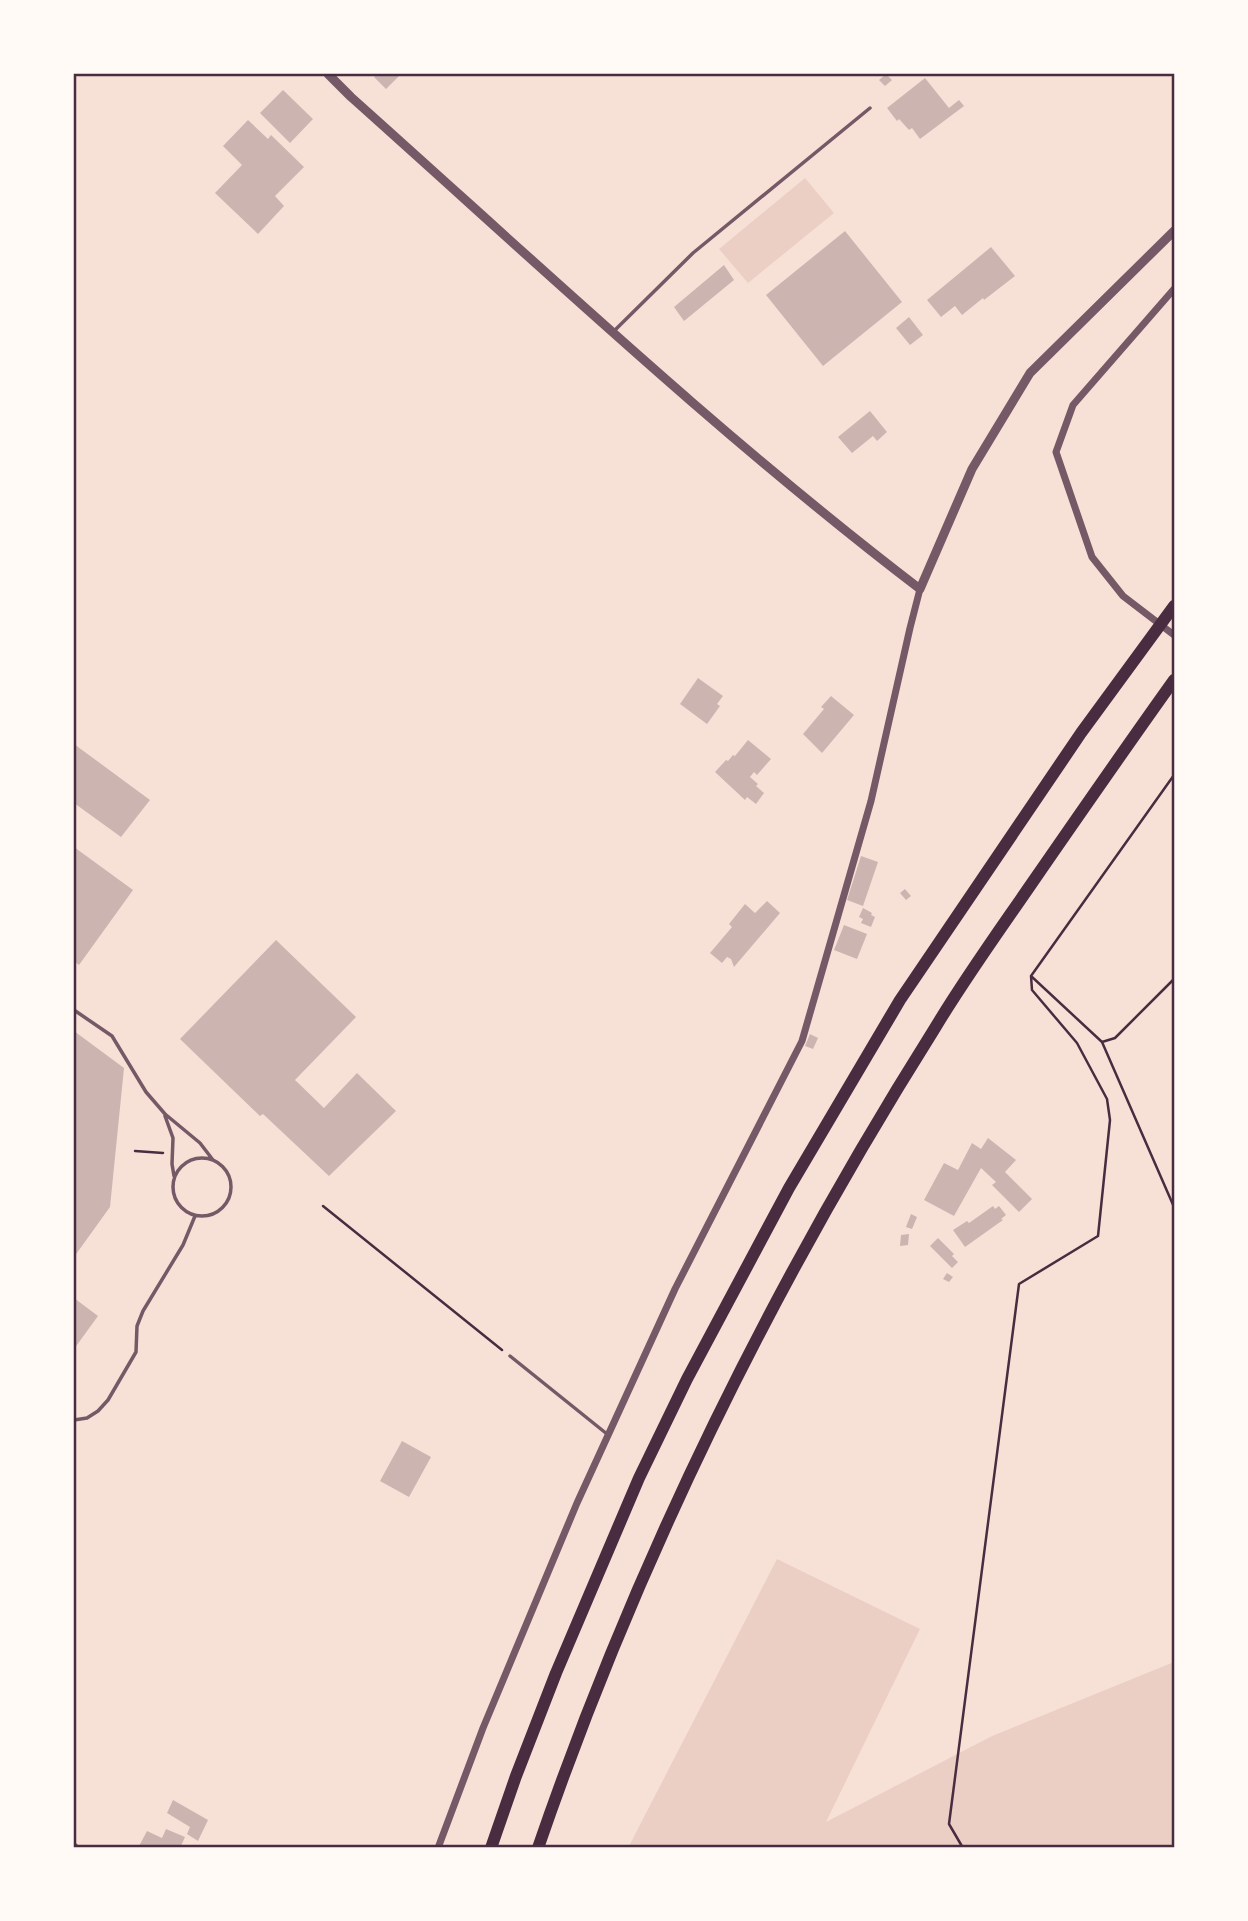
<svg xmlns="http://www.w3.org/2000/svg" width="1248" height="1921" font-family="Ubuntu,sans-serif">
<rect width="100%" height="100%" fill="#f7e1d7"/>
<path fill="#ebcfc5" d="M805,178L834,213L748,283L719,249Z
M777,1559L920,1629L826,1822L992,1736L1174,1662V1847L628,1848Z"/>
<path fill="#ccb4b1" d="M378,74H401L386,89L374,77Z
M886,74L892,80L885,86L879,80Z
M925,78L949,108L959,100L964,106L920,139L912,128L909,130L899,119L897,121L887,108Z
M283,90L313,119L290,143L260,113Z
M248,120L268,139L271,135L304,167L275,196L284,206L258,234L215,193L242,165L223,146Z
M845,231L902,302L823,366L766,295Z
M991,247L1015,276L984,300L983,298L962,315L955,306L941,317L927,300Z
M724,265L734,280L684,321L674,307Z
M909,317L923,335L910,345L896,328Z
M870,411L887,432L877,441L873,436L852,453L838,437Z
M698,678L723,696L717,704L720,706L707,724L680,704Z
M831,696L854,715L822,753L803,734L824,709L821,707Z
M748,740L771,759L757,775L754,772L750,777L758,784L756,786L764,793L756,804L747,797L745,800L715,772L726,760L728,761L733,755L735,756Z
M74,744L150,800L121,837L74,803Z
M74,847L133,890L79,965L74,961Z
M861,856L878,862L863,906L847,900Z
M905,889L911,896L906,900L900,893Z
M767,901L780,913L734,967L731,959L727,957L722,963L710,953L732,927L729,924L745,904L755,913Z
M863,908L872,913L871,915L875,917L871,927L861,923L863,919L859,917Z
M844,925L867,934L857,959L834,950Z
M276,940L356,1017L295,1080L324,1108L357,1073L396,1111L329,1176L263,1114L260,1116L180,1039Z
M74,1031L124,1068L110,1207L74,1257Z
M810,1034L818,1038L813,1049L805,1046Z
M988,1138L1016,1160L1005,1172L1032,1199L1019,1212L992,1185L996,1182L981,1168L954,1216L924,1200L944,1163L958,1170L972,1143L981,1149Z
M993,1206L995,1209L999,1206L1006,1215L1001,1219L1003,1220L965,1247L953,1230L967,1221L969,1223Z
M911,1214L917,1217L912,1229L906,1227Z
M909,1234L908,1245L900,1246L901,1235Z
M938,1238L954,1254L952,1256L958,1262L952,1268L930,1246Z
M947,1273L953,1277L949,1282L943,1279Z
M74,1298L98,1316L74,1349Z
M402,1441L431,1457L409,1497L380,1481Z
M173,1800L208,1820L198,1841L187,1834L190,1827L167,1813Z
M166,1829L185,1837L180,1848H138L147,1831L162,1838Z"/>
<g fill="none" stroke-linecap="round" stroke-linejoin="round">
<path stroke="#4a2c40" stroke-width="2.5" d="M1031,976L1102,1042L1174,1207
M1102,1042L1115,1038L1174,979
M135,1151L163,1153
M323,1206L502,1350
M963,1848L949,1824L1019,1284L1098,1236L1110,1120L1107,1099L1077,1043L1032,990L1031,976L1174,775"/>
<path stroke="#755966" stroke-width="3.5" d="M614,331L693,253L870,108
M74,1010L112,1036L146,1092L165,1114L200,1143L213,1160
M165,1116L173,1138L172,1164L174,1176
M173 1187a29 29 0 1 1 58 0a29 29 0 1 1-58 0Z
M510,1356L607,1434
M74,1420L87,1418L98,1411L108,1400L136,1352L137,1326L143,1311L183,1245L195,1216"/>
<path stroke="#755966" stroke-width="7" d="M1174,289L1073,405L1056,452L1092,557L1123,596L1174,635
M74,1846L76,1848
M438,1848L483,1728L577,1503L675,1289L802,1041L871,801L910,628L920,589"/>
<path stroke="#755966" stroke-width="9" d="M328,74L351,97C538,264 721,437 920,589L972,469L1030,373L1174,231"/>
<path stroke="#4a2c40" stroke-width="12" d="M491,1848L516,1776L556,1673L639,1478L687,1379L789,1188L900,1000L1081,733L1174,606
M538,1848C637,1560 773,1285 935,1028C965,978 999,931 1032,883C1079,815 1126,747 1174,680"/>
</g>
<rect width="1248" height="1921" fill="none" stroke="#fffaf5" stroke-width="150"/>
<rect x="75" y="75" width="1098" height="1771" fill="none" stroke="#4a2c40" stroke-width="2.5"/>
</svg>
